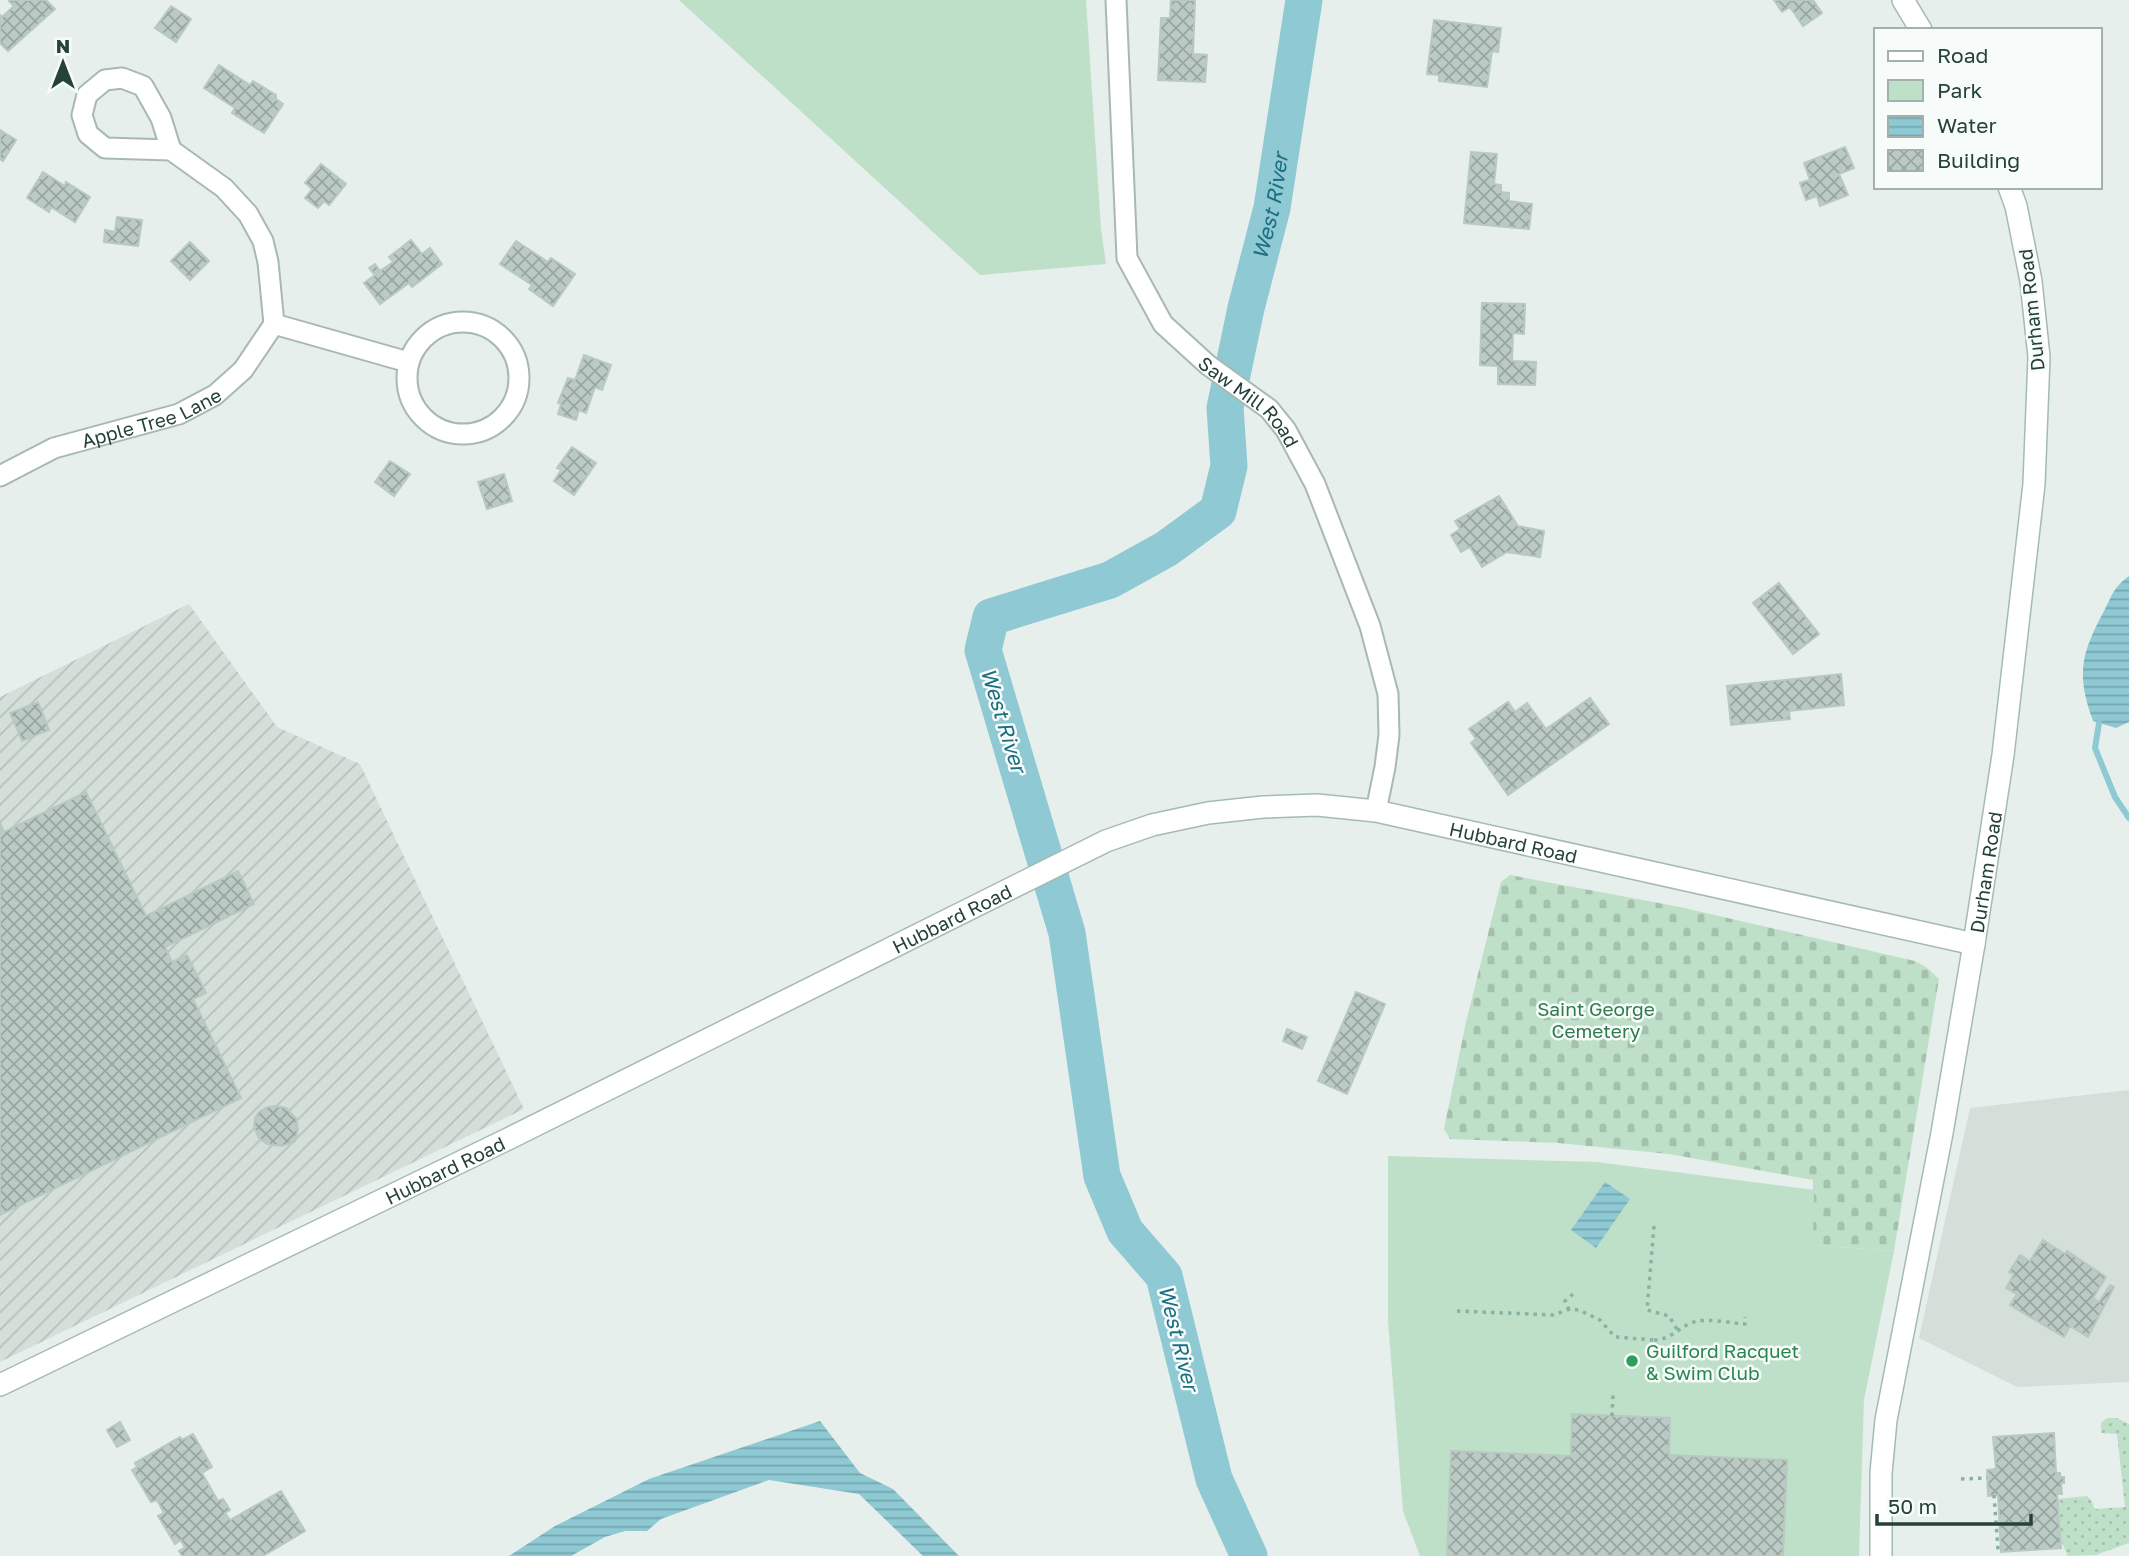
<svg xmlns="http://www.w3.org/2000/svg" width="2129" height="1556" font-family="'Golos Text',sans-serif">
<defs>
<pattern id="industrial-furrows" width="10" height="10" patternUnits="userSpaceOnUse" patternTransform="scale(1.75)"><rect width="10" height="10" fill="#d4dfda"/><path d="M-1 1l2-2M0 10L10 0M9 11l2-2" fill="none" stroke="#b6c1bc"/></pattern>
<pattern id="grass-dots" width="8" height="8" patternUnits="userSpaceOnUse" patternTransform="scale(1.75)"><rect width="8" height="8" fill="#bfe0c8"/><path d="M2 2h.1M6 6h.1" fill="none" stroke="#a4c1ad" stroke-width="1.8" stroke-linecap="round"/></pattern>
<pattern id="cemetery-stones" width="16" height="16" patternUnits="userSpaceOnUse" patternTransform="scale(1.75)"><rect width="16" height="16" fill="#bfe0c8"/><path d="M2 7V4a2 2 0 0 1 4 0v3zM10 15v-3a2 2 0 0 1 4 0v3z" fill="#a4c1ad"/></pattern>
<pattern id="water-rules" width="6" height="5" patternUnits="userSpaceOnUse" patternTransform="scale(1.75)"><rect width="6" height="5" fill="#8ec9d4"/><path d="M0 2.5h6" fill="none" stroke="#74a5ad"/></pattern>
<pattern id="building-cross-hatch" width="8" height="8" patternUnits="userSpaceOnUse" patternTransform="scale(1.75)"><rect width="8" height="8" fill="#bbcac4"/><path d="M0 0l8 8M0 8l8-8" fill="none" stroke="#98a6a0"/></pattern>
</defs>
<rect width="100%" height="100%" fill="#e6efeb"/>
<path fill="#d4dfda" d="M2129,1090V1382L2017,1387L1919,1338L1970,1108Z"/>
<path fill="url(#industrial-furrows)" d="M189,604L277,727L360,764L524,1109L0,1362V697Z"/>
<path fill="url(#grass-dots)" d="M2107,1418H2117L2129,1424V1543L2096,1555L2068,1556L2061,1541L2058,1499L2087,1496L2091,1500L2095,1509L2125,1507L2117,1434L2101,1433V1423Z"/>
<path fill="url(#cemetery-stones)" d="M1510,875L1680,907L1915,961L1926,967L1939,979L1894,1251L1812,1245L1813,1180L1669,1154L1558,1143L1450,1139L1444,1129L1466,1022L1501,882Z"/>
<path fill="#bfe0c8" d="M679,0H1086L1101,229L1106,264L980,275Z
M1388,1156L1597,1162L1814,1190L1813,1245L1894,1251L1864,1400L1859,1556H1420L1403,1511L1388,1321Z"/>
<path fill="url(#water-rules)" d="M2129,576V722L2116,728L2093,721C2076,674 2081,654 2104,611C2113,594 2113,588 2129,576Z
M1605,1182L1630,1199L1596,1248L1571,1230Z
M820,1421L860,1473L893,1489L959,1556H923L859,1494L769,1480L661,1519L647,1531H625L605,1537L571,1556H509L555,1526L649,1479Z"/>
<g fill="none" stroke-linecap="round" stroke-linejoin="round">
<path stroke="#8ec9d4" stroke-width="6" d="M2099,723L2095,748L2115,797L2129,818"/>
<path stroke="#8ec9d4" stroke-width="37" id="s1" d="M1249,1556L1214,1479L1164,1276L1125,1231L1102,1176L1067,933L983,650L991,617L1110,580L1166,549L1218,511L1229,466L1225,408L1246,308L1272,208L1304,0"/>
</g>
<path fill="url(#building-cross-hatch)" stroke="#b8c9c2" stroke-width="2" d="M11,0H46L55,9L8,51L0,43V15L2,17L14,6L9,1Z
M1171,0H1195L1193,54L1207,55L1205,82L1158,80L1161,18H1170Z
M1774,0H1813L1822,13L1803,26L1790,7L1782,12Z
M171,6L191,19L176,42L155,28Z
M1434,20L1501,28L1498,52L1492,51L1487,87L1439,81V75L1427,74Z
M219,65L250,85L253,81L276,95V99L283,104L264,133L232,113L235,108L204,88Z
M0,130L16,140L3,161L0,159Z
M1845,147L1854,168L1839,174L1848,195L1820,206L1817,196L1806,200L1800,183L1810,180L1804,163Z
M1471,152L1497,154L1494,184L1501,185V192L1509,193V201L1532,204L1529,229L1464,223Z
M321,164L346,184L329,205L324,201L318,208L305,198L312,189L305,183Z
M43,172L65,186L66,182L90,197L75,222L51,207L49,212L27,198Z
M117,217L142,220L138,246L104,242L105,230L115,232Z
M411,240L422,254L430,248L442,264L412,287L409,283L380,304L364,283L375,275L369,268L375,264L380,271L393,262L389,257Z
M516,241L548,262L551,258L575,274L553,306L529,289L532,285L500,264Z
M190,242L209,261L190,280L171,261Z
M1482,303L1525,304L1524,334L1513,333L1512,361L1536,362L1535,385L1498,384V366L1480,365Z
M584,355L611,365L602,390L595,387L586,413L579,410L576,420L558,414L561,404L558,403L568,378L575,380Z
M572,447L596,463L574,495L554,481L561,470L557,468Z
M390,461L410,474L394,496L375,482Z
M504,474L512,501L487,509L478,482Z
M1499,496L1518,526L1544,531L1540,557L1507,552L1482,567L1470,547L1461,552L1451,535L1460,529L1455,521Z
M1779,583L1819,634L1793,654L1753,603Z
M1841,674L1844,705L1789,711L1790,719L1731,725L1727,686Z
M1590,698L1609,724L1508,795L1471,743L1476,739L1469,729L1508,702L1515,712L1527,703L1546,729Z
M38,702L49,730L22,741L10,713Z
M86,792L146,916L238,871L254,904L165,947L172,962L187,955L206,993L193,999L241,1098L0,1215V823L4,832Z
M1356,992L1385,1004L1347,1094L1318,1081Z
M1287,1029L1307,1037L1302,1049L1283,1041Z
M276,1106L286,1108L296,1118L298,1129L295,1141L282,1146L267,1144L259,1138L254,1127L255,1118L259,1112L268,1107Z
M2043,1240L2065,1254L2067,1251L2106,1277L2093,1298L2099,1302L2110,1285L2114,1287L2088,1337L2070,1326L2064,1337L2010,1305L2017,1294L2006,1288L2014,1274L2009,1272L2020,1255L2030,1261Z
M1572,1414L1670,1418L1669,1455L1787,1460L1783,1556H1447L1451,1451L1571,1456Z
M120,1422L130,1440L117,1447L107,1430Z
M2054,1433L2056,1473H2060V1477H2064V1483H2061L2062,1494H2057L2061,1548L2001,1552L1998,1495L1988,1496L1987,1470L1996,1469L1993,1437Z
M193,1434L212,1467L202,1473L218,1501L223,1499L230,1510L225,1513L230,1520L281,1491L305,1531L263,1556H182L179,1551L185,1548L181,1540L175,1544L158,1516L164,1513L157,1500L151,1502L132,1470L137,1467L135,1463L180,1437L182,1440Z"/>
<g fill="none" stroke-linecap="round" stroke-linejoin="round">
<g stroke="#a8b8b2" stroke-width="23">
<g id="street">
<path id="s2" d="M1116,0L1127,258L1163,324L1208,365L1269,409L1286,430L1315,484L1370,626L1388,694L1389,735L1385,767L1376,811"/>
<path d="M171,150L105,148L88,134L82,115L87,95L105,80L122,78L143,86L161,118L171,150L224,188L248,214L263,241L268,262L274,324"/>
<circle cx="463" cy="378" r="56"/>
<path id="s3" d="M0,476L54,448L179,414L215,395L243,370L274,324L408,362"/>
</g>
</g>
<g stroke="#a4bbb3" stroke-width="24">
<g id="secondary">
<path d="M1903,0L1921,30"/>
<path id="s4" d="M0,1385L508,1139L1106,841L1152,825L1208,813L1263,807L1317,805L1376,811L1974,944"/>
<path id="s5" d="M1881,1556V1473L1886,1420L1942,1133L1974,944L2003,755L2034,484L2039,357L2031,281L2016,206L2009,187"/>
</g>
</g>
<path stroke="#86b3a5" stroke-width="3.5" stroke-dasharray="3.5 5" stroke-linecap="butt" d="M1654,1226L1647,1310L1669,1316L1678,1331
M1569,1310L1565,1301L1573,1294
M1457,1311L1553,1315L1570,1309L1579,1310L1600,1320L1615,1337L1654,1340L1657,1344
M1654,1340C1671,1340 1680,1326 1694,1322C1710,1318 1729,1323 1745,1324V1317
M1612,1416L1613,1394
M1961,1479L1987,1478
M1994,1495L1998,1550L2001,1549"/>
<use href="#street" stroke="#fff" stroke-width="19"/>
<use href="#secondary" stroke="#fff" stroke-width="21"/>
</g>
<circle fill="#2e9e5b" stroke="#f7fbf9" stroke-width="2.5" cx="1632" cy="1361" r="7"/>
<g text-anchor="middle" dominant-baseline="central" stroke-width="5" stroke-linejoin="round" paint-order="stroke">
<g font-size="19" fill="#24423a" stroke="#f7fbf9">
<text transform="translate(2031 310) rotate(-96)">Durham Road</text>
<text stroke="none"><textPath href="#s2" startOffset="450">Saw Mill Road</textPath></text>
<text stroke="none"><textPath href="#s3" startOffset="163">Apple Tree Lane</textPath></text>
<text stroke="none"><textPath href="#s4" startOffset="1648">Hubbard Road</textPath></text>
<text stroke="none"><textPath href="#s5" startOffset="693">Durham Road</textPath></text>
<text stroke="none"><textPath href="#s4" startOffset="1060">Hubbard Road</textPath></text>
<text stroke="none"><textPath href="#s4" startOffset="494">Hubbard Road</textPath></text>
</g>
<g font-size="19" fill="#2d7a4b" stroke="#f7fbf9">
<text x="1596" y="1008">Saint George<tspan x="1596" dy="22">Cemetery</tspan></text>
</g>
<g font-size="19" fill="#27864d" stroke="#f7fbf9" text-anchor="start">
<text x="1646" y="1350">Guilford Racquet<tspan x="1646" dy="22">&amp; Swim Club</tspan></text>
</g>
<g font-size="21" font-style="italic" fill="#1c6f80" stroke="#f7fbf9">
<text stroke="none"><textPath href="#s1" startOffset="1552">West River</textPath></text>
<text transform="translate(1004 720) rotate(73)">West River</text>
<text transform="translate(1179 1338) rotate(76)">West River</text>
</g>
</g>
<rect x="1874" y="28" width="228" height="161" fill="#f7fbf9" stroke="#a3b1ad" stroke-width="2"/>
<rect x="1888" y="51" width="35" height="10" fill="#ffffff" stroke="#a3b1ad" stroke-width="2"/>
<text x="1937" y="63" font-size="21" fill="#24423a">Road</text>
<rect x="1888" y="80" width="35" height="21" fill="#bfe0c8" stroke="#a3b1ad" stroke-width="2"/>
<text x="1937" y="98" font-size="21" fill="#24423a">Park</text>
<rect x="1888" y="116" width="35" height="21" fill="url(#water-rules)" stroke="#a3b1ad" stroke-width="2"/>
<text x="1937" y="133" font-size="21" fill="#24423a">Water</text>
<rect x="1888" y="150" width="35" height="21" fill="url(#building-cross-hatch)" stroke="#a3b1ad" stroke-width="2"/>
<text x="1937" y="168" font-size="21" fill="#24423a">Building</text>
<g transform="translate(63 63)" stroke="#f7fbf9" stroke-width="5" paint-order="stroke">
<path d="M0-5L12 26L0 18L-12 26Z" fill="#24423a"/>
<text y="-10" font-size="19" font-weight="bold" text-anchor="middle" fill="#24423a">N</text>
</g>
<path d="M1877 1514v10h154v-10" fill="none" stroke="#24423a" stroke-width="3.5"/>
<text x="1888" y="1514" font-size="21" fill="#24423a" stroke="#f7fbf9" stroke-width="5" paint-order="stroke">50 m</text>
</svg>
